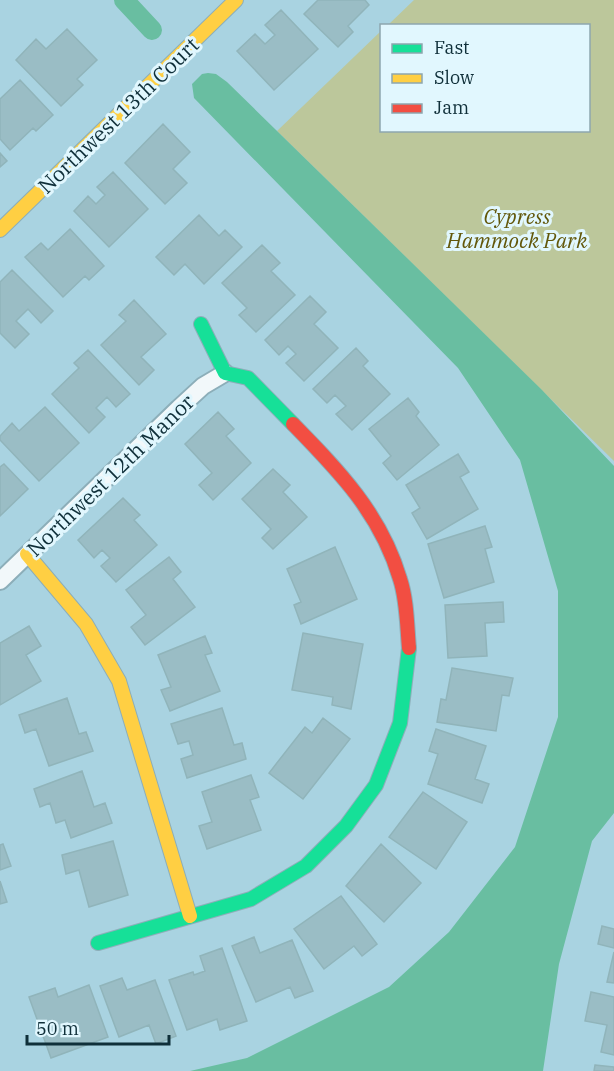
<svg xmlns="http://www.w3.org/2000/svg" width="614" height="1071" font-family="'IBM Plex Serif',serif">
<rect width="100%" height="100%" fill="#a9d3e1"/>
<path fill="#bcc79b" d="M414,0H614V461L277,131L381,31L382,130H588V26L388,25Z"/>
<path fill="#69bea1" d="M208,73L216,74L227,82L542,390L614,466V813L592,841L559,964L543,1071H190L247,1058L389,987L449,932L515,847L558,717V591L520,460L458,368L194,98L192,84L202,74Z"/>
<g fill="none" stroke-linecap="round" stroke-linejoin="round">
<path stroke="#69bea1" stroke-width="20" d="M124,0L152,30"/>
</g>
<path fill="#9abdc5" stroke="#90b4ba" stroke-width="1.5" d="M318,0H365L369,5L348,26L353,32L338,47L304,14Z
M281,10L318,49L274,90L237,51L255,34L265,44L275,35L265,25Z
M67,29L97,60L77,79L83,85L61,106L16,60L36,39L46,49Z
M20,80L53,115L36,131L33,128L10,150L0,139V99Z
M163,124L190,152L173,169L187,183L165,204L125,163Z
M0,153L7,161L0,167Z
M113,172L148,209L109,247L74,211L88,196L96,204L105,195L97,187Z
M199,215L219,236L225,230L242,247L204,284L185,264L174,275L156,257Z
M70,229L104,266L89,280L85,276L63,297L25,257L41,243L48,250Z
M262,245L280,263L271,271L295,295L256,332L239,315L247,308L222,283Z
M12,270L53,311L41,323L28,309L16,321L29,334L15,348L0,333V282Z
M310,296L326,312L314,324L338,348L304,381L286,363L296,354L288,346L279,355L265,340Z
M134,300L166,334L141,357L154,370L139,385L101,345L126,321L119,315Z
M356,348L368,361L363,366L390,394L352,430L336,414L346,406L335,395L327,403L313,389Z
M88,350L130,394L116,407L107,397L96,408L105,417L89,433L52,394L79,368L74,363Z
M408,398L419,412L416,416L439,445L397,480L383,463L391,456L369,429Z
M45,407L79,443L39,481L0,440V436L12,423L19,431Z
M218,412L234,429L226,436L251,463L213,500L199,485L212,473L185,444Z
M458,454L469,472L460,477L478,509L427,539L412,513L420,508L406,485Z
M4,464L28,489L0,516V467Z
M273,469L290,485L283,492L307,517L273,549L262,538L271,529L242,499Z
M123,498L140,515L134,520L157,545L116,582L101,566L110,558L102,550L94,558L78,540Z
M485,526L492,547L485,549L494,582L444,598L428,544Z
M335,547L357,599L301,624L294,605L301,602L287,569Z
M169,557L181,572L173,579L195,607L145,645L131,627L146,615L126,590Z
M503,602L504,622L485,623L487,656L448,658L445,605Z
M29,626L41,646L26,655L41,681L0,705V643Z
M303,633L363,644L351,709L332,705L333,697L292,690Z
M205,636L212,653L205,655L220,691L170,711L161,690L171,687L158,655Z
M452,668L513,678L509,696L502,695L496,731L437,722L441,699L446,700Z
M67,698L79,734L86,732L93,751L49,766L36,729L25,733L19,715Z
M222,708L234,745L242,743L246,759L187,778L181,759L193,755L189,741L178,744L171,724Z
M323,718L350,739L303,799L269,773L305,727L312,733Z
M436,729L486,746L475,779L489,784L482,803L428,784L438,754L429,751Z
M82,771L94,807L105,803L112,823L71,838L65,820L56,823L50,803L40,807L34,789Z
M251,775L259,797L250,800L261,830L207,849L199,826L212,822L202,792Z
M423,792L467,822L436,869L389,837Z
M113,841L128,895L89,907L79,870L66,874L62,855Z
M3,844L11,866L0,870V845Z
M381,844L421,883L384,922L346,886Z
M0,881L7,902L0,904Z
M341,896L377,944L362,956L354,946L324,969L294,929Z
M602,926L614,929V948L598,944Z
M254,937L260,953L292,940L313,991L295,998L290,987L256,1002L232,946Z
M222,948L247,1021L220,1030L217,1019L187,1030L169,980L193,972L194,975L205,971L200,956Z
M614,952V983L607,982Z
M122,978L127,990L155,980L176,1036L156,1044L149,1025L119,1037L100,986Z
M89,985L108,1037L51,1058L29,997L55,988L58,997Z
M591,992L614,997V1055L601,1052L607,1025L585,1021Z
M595,1065L614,1067V1071H594Z"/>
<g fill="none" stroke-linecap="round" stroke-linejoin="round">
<g stroke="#8caeb9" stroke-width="20">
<path id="street" d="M0,581L179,408L203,386L225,373"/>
</g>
<g stroke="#8caeb9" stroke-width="16">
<path id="fast" d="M201,324L225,373L248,378L293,424
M98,943L251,899L306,866L346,826L376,785L400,723L409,648"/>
</g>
<g stroke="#8caeb9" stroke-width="16">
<path id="slow" d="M0,230L236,0
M27,554L86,624L119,681L190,916"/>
</g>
<g stroke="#8caeb9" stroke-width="16">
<path id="jam" d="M293,424C339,471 381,514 400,579C407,600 407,626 409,648"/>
</g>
<use href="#street" stroke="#f2f8fa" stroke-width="16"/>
<use href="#fast" stroke="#16e098" stroke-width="14"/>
<use href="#slow" stroke="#ffcf43" stroke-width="14"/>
<use href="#jam" stroke="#f24e42" stroke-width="14"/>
</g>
<g text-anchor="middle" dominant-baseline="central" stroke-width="6" stroke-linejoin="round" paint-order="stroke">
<g font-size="21" fill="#0f2f39" stroke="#e1f7fe">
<text transform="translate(118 115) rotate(-44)">Northwest 13th Court</text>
<text transform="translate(110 475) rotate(-44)">Northwest 12th Manor</text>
</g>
<g font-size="21" font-style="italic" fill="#62570a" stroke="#e1f7fe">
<text x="517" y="216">Cypress<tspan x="517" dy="24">Hammock Park</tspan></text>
</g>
</g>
<rect x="380" y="24" width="210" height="108" fill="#e1f7fe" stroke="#8da7af" stroke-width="1.5"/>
<rect x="392" y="44" width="30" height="9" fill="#16e098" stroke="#8da7af" stroke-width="1.5"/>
<text x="434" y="54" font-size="18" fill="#0f2f39">Fast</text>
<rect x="392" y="74" width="30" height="9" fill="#ffcf43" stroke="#8da7af" stroke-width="1.5"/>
<text x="434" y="84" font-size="18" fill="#0f2f39">Slow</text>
<rect x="392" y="104" width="30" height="9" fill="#f24e42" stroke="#8da7af" stroke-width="1.5"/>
<text x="434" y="114" font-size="18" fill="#0f2f39">Jam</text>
<path d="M27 1035v9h142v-9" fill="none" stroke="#0f2f39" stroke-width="3"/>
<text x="36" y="1035" font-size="18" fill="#0f2f39" stroke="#e1f7fe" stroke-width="4.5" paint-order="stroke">50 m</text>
</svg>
